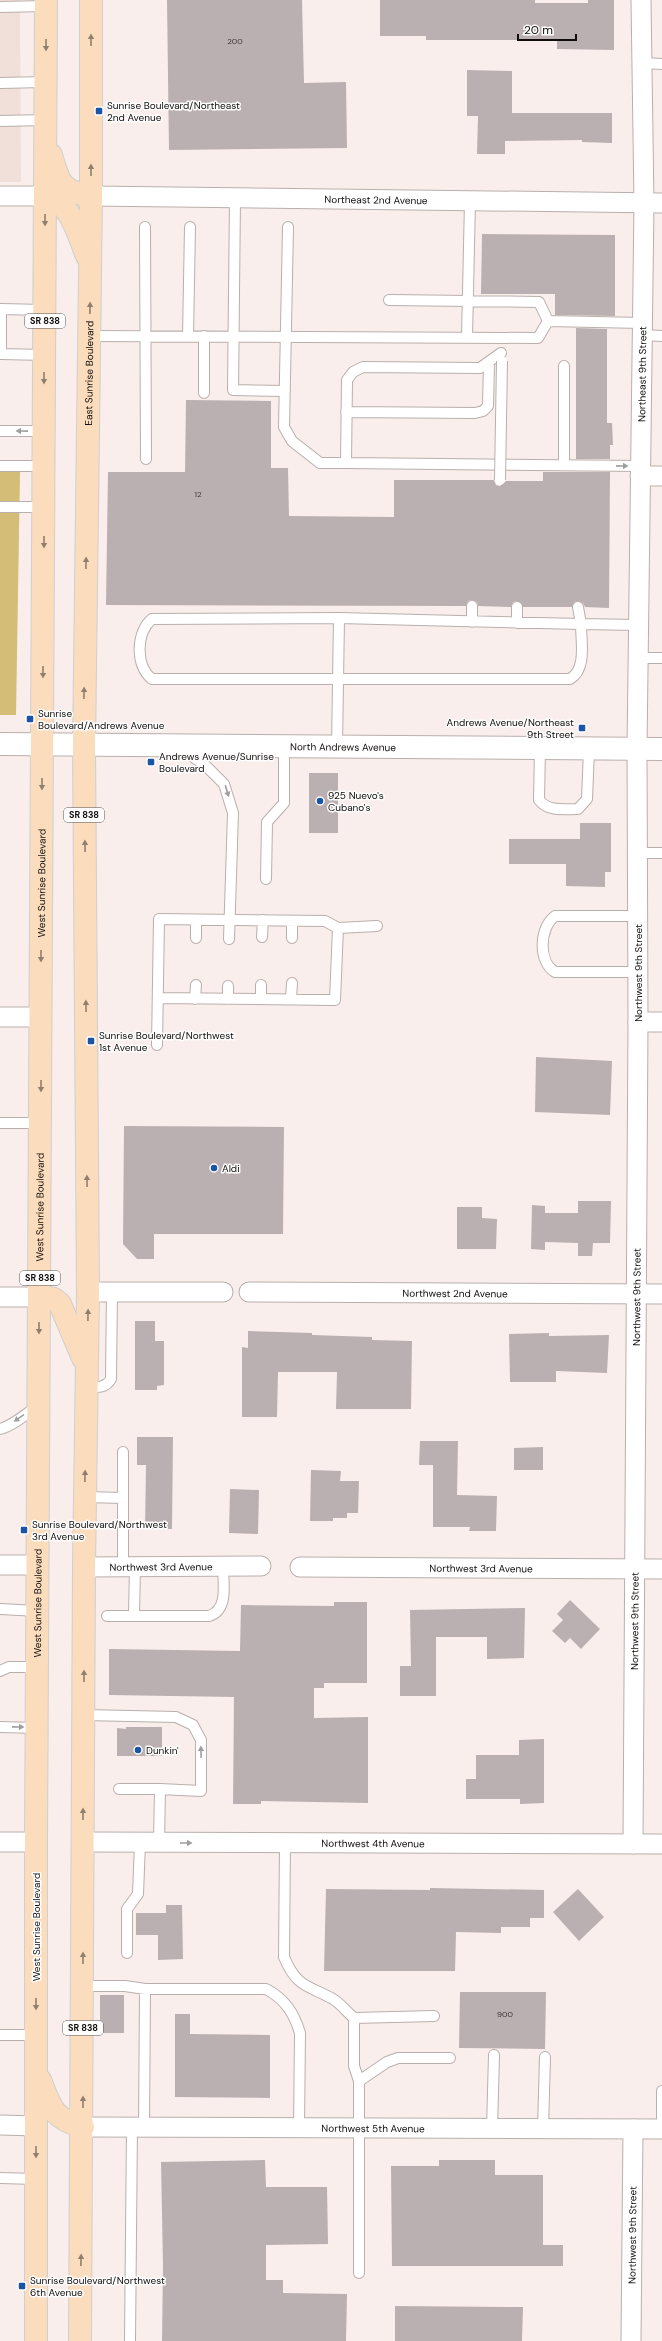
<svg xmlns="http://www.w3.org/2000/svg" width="662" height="2341" font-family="'DM Sans',sans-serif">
<rect width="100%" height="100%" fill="#f9eeeb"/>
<path fill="#f1dfd9" d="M0,0H20L21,182H0Z"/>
<path fill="#d3bd77" d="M0,472H20L16,715H0Z"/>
<path fill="#bbb0b1" d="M167,0H302L304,83L346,82L347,148L169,150Z
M380,0H535V3H588V0H614V50L557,49V40H426V36H380Z
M467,70L512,71V113H612V143L582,142V140L505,141V154H477L478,116H467Z
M482,234L615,235V316L555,315V294H481Z
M576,328L607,329V423H612L613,445H610V459H576Z
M186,400L271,401V468H288L289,516L394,517V480H494L496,485L500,486L506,481H543V472H610L609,608L585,607L583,603L577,601L574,602L572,607H523L517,601L513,602L511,607L478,606L477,602L472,600L468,601L466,606L106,605L108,472H185Z
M309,773H338V833H309Z
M580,823H611V872H605V887L566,886V864H509V839H580Z
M536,1057L612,1061L610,1115L535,1112Z
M124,1126L284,1127L283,1234H154V1259H137L123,1244Z
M578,1201H611L610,1243H593L592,1256H578V1243L545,1242V1250L531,1249L532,1205L545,1206V1213H578Z
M457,1207H482V1218L497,1219L496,1249H457Z
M135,1321H155V1341H164V1385L157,1386V1390H135Z
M248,1331L312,1333V1335L372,1337V1340L412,1341L411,1409H336L337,1372H278L277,1417H242V1347L248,1348Z
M549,1333V1336L609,1335L607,1373L556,1371V1382H510L509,1334Z
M137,1437H173L172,1529H145L146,1465H137Z
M420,1441H458L457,1495L497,1496L496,1531H469L470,1527H433V1465H419Z
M543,1447V1470H514V1448Z
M311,1470L341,1471L340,1481H359L358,1513H347V1518H333V1521H310Z
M230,1489L259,1490L258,1534L229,1533Z
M570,1600L600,1629L581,1649L570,1638L565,1643L552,1631L563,1620L557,1614Z
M334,1602H367V1683H324V1688H314V1718L368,1717V1803L261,1801V1804H233L234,1697L109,1695V1649L240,1651L241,1605L334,1606Z
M525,1608L524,1658L487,1659V1637H436V1696H400V1666H411L410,1610Z
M126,1727H162V1756H117V1728L126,1729Z
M544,1739V1803L520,1804V1799H466V1779H476V1755H519V1740Z
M430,1888L544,1890V1918H530V1927H501V1933L456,1932L455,1971H324L326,1889L430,1890Z
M578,1889L604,1917L579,1941L553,1912Z
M166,1905H182L183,1959L158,1960V1935H136V1913H166Z
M460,1992H546L545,2049L459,2048Z
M100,1995H124V2033H100Z
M175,2014H190V2034L270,2035V2098L175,2097Z
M265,2160L266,2187H327L328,2244L266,2245V2280H283V2293L347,2294L346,2341H162L163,2267L161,2162Z
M439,2160H495V2175H543V2245H563V2266H392L391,2166H439Z
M395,2306L523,2307L522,2341H395Z"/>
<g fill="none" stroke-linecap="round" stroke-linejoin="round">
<g stroke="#b9afac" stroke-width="12">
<path id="service" d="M0,7L46,6
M642,63L662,64
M0,83L45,82
M0,121L45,120
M235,198L233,390L285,391
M145,227L146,459
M288,227L284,427L292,441L320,463H346
M389,300L539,302L548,321
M45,310L1,309V354L45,355
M642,335L662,336
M89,336L538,338L548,321L642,323
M188,336L190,227
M467,337L470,201
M501,353L480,368L363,367L353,372L347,380L346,463L640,466
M204,393V336
M346,412L475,413L483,411L488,406L489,362
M0,431H44
M564,465V366
M0,466H44
M0,507H44
M472,606V622
M578,607L581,624L339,618L152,619C136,632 135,666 152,679H570C587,669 581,642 581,624L638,625
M517,623V607
M638,658H662
M337,747L339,618
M181,749L205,765L224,784L233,813L229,939
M540,749L539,800C549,812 563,809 578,809L587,799L589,749
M638,853H662
M266,879L267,822L284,803V747
M638,916H555C539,928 538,962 555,972H638
M196,920V938
M292,921V938
M338,928L377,926
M262,937L263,920
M195,999L196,985
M228,999V986
M261,999V985
M291,999L292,983
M157,1045L159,919L325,921L338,928L335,1000L158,998
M0,1123H40
M86,1387C97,1387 105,1389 111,1379L112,1292
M0,1429C13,1426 27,1413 39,1405
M85,1497L123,1498
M123,1567V1452
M0,1609L38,1611
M134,1615L135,1567
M107,1616H209C229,1610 223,1583 223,1566
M0,1671L9,1667H37
M84,1715L176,1717L193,1725L201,1740V1791L160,1789L159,1843
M0,1727L37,1728
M119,1789H160
M285,1843L284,1957C297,1988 308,1985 333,1999C341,2004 347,2012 354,2018V2066L359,2081V2273
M127,1953V1909L138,1894L140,1843
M83,1986H125L145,1989H266C285,1999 294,2013 300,2033L299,2128
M354,2018L434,2016
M0,2035H37
M359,2081L387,2062L398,2058H450
M144,2128L145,1989
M492,2129L494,2055
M543,2129L545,2057
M662,2129V2091
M0,2178L36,2179
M130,2341L132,2127"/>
</g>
<g stroke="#b9afac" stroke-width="21">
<g id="minor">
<path d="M0,196H45"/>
<path id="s1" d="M91,196L662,203"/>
<path d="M640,476H662"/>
<path d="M0,1017H41"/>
<path d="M638,1022H662"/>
<path d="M88,1292H223"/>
<path id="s2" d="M249,1292L662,1294"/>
<path d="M0,1297H40"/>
<path d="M0,1565H38"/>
<path id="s3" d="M84,1567L261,1566"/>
<path id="s4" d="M300,1567L662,1569"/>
<path d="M0,1842H36"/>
<path id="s5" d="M83,1842L662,1844"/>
<path id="s6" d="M633,1844L638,1022L637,749L644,203L641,0"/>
<path d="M0,2125L36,2126"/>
<path id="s7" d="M83,2127L662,2129"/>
<path id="s8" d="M631,2341L633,2129"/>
</g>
</g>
<g stroke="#b9afac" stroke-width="24">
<g id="secondary">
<path id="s9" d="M0,744L662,749"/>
</g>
</g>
<g stroke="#cfcfce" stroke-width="24">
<g id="primary">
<path d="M51,155C59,183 60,191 91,196"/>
<path d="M45,196C71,201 78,235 87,256"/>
<path d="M40,1297L54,1299L60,1304L83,1358"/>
<path d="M40,2080C51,2108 52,2118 83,2127"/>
<path id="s10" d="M36,2341V1842L46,0"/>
<path id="s11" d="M80,2341L84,1567L88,1292L84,746L91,196V0"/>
</g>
</g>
<use href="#service" stroke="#fff" stroke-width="10"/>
<use href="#minor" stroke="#fff" stroke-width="19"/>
<use href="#secondary" stroke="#fff" stroke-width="22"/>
<use href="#primary" stroke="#fbdcbd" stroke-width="22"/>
<g stroke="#b9afac" stroke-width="12" stroke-linecap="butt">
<path id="service-bridge" d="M500,480L502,361"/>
</g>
<use href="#service-bridge" stroke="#fff" stroke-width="10"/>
</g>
<defs><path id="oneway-solid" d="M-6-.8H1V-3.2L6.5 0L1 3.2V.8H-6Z"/></defs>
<g fill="#917f6d">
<use href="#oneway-solid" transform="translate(91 40) rotate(-90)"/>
<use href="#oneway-solid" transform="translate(46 45) rotate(90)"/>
<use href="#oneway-solid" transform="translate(91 170) rotate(-90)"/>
<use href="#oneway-solid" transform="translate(45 220) rotate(90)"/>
<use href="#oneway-solid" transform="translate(90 308) rotate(-89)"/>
<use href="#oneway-solid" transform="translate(44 378) rotate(90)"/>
<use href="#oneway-solid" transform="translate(44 542) rotate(90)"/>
<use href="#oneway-solid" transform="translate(86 563) rotate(-89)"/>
<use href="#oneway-solid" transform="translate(43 672) rotate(90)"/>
<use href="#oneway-solid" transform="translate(84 693) rotate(-89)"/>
<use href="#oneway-solid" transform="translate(42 784) rotate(90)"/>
<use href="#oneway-solid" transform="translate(85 846) rotate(-91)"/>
<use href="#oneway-solid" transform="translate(41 956) rotate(90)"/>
<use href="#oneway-solid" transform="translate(86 1006) rotate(-91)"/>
<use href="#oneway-solid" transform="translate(41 1086) rotate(90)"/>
<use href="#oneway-solid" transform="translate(87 1181) rotate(-91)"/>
<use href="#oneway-solid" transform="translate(88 1315) rotate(-89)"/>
<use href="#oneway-solid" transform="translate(39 1328) rotate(90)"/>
<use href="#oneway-solid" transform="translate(85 1476) rotate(-89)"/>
<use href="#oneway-solid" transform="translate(84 1676) rotate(-90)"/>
<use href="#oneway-solid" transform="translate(83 1814) rotate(-90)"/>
<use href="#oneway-solid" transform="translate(83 1958) rotate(-90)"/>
<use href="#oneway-solid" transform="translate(36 2004) rotate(90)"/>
<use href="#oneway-solid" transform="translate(83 2102) rotate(-90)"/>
<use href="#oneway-solid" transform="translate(36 2152) rotate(90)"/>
<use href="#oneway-solid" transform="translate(81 2260) rotate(-89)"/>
</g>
<g fill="#9f9e9e">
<use href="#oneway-solid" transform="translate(22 431) rotate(-179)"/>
<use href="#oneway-solid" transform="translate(622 466) rotate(1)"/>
<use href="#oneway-solid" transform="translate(227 791) rotate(73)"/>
<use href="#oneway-solid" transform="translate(19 1418) rotate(146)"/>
<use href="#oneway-solid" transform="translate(18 1727) rotate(1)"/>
<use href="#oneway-solid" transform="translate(201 1752) rotate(-91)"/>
<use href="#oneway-solid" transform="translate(186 1843)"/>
</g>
<g fill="#1a54a5" stroke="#fefefe" stroke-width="1.5">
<rect x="95" y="107" width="8" height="8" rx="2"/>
<rect x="26" y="715" width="8" height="8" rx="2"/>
<rect x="578" y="724" width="8" height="8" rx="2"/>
<rect x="147" y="758" width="8" height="8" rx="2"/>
<circle cx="320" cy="801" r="4"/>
<rect x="87" y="1037" width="8" height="8" rx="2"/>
<circle cx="214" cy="1168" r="4"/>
<rect x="20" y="1526" width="8" height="8" rx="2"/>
<circle cx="138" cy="1750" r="4"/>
<rect x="18" y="2282" width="8" height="8" rx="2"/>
</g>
<g text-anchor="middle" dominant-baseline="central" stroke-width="3" stroke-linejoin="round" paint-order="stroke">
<g font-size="8" fill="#3b3635">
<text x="235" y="41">200</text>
<text x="198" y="494">12</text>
<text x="505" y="2014">900</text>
</g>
<g fill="#fefefe" stroke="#575555" stroke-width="1">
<rect x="25" y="314" width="40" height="14" rx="3"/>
<rect x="64" y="808" width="40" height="14" rx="3"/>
<rect x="20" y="1271" width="40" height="14" rx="3"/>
<rect x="63" y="2021" width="40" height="14" rx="3"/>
</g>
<g font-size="9" font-weight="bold" fill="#100d0c">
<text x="45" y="321">SR 838</text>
<text x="84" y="815">SR 838</text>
<text x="40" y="1278">SR 838</text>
<text x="83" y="2028">SR 838</text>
</g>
<g font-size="10" fill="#100d0c" stroke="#fefefe" text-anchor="start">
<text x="107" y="105">Sunrise Boulevard/Northeast<tspan x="107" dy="12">2nd Avenue</tspan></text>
<text x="38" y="713">Sunrise<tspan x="38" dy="12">Boulevard/Andrews Avenue</tspan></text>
<text x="574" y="722" text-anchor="end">Andrews Avenue/Northeast<tspan x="574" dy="12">9th Street</tspan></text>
<text x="159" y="756">Andrews Avenue/Sunrise<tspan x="159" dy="12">Boulevard</tspan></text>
<text x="328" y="795">925 Nuevo's<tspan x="328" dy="12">Cubano's</tspan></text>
<text x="99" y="1035">Sunrise Boulevard/Northwest<tspan x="99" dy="12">1st Avenue</tspan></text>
<text x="222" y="1168">Aldi</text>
<text x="32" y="1524">Sunrise Boulevard/Northwest<tspan x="32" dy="12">3rd Avenue</tspan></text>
<text x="146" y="1750">Dunkin'</text>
<text x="30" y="2280">Sunrise Boulevard/Northwest<tspan x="30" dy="12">6th Avenue</tspan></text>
</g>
<g font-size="10" fill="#100d0c" stroke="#fefefe">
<text stroke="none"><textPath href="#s1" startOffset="285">Northeast 2nd Avenue</textPath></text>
<text stroke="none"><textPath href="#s11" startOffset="1968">East Sunrise Boulevard</textPath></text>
<text stroke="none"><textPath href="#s6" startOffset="1470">Northeast 9th Street</textPath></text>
<text stroke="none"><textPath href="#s9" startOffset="343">North Andrews Avenue</textPath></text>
<text stroke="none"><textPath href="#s10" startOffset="1458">West Sunrise Boulevard</textPath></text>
<text transform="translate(638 973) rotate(-90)">Northwest 9th Street</text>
<text stroke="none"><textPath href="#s10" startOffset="1134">West Sunrise Boulevard</textPath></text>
<text stroke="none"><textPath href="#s2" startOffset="206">Northwest 2nd Avenue</textPath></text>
<text stroke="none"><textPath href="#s6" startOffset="547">Northwest 9th Street</textPath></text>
<text stroke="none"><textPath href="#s3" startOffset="77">Northwest 3rd Avenue</textPath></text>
<text stroke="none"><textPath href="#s4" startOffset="181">Northwest 3rd Avenue</textPath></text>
<text stroke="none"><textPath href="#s10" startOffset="738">West Sunrise Boulevard</textPath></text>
<text stroke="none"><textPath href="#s6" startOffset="223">Northwest 9th Street</textPath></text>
<text stroke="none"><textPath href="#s5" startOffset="290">Northwest 4th Avenue</textPath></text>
<text transform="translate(36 1927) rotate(-90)">West Sunrise Boulevard</text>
<text stroke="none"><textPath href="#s7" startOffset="290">Northwest 5th Avenue</textPath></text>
<text stroke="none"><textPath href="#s8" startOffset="106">Northwest 9th Street</textPath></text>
</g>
</g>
<path d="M518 34v6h58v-6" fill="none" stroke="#100d0c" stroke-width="2"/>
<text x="524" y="34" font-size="12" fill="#100d0c" stroke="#fefefe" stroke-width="3" paint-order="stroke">20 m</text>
</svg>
